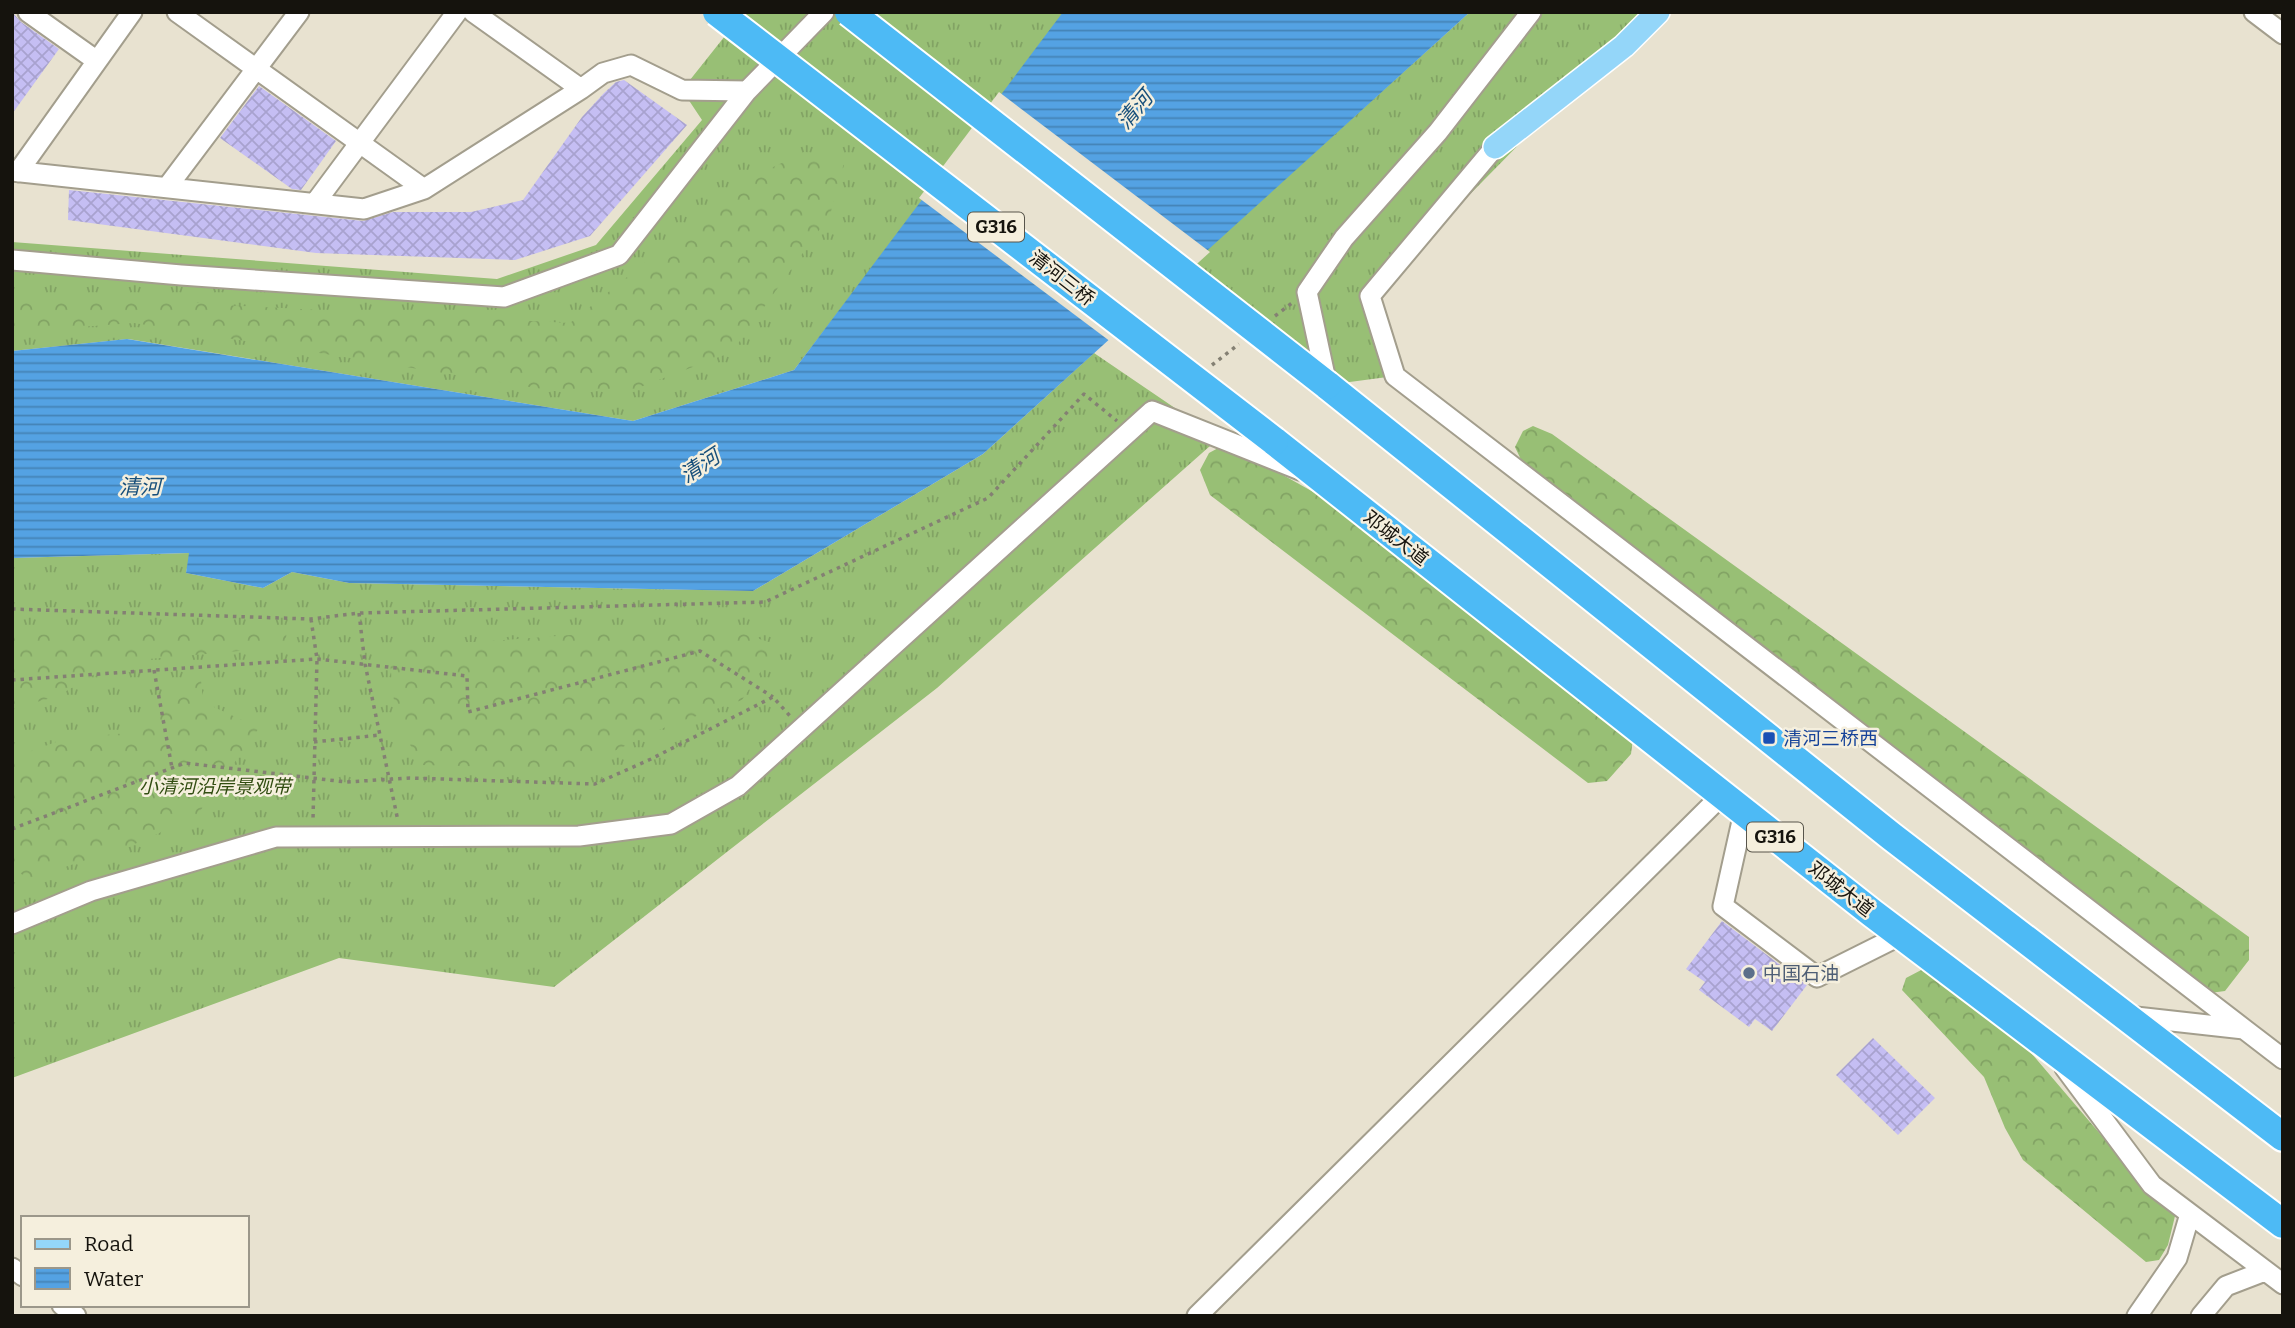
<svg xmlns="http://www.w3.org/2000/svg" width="2295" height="1328" font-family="Bitter,'Noto Sans SC',serif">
<defs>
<pattern id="grass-tufts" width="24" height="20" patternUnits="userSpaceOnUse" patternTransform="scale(1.75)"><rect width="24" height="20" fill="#98bf75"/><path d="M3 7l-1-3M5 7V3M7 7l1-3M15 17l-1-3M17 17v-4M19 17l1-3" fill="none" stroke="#82a364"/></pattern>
<pattern id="forest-crowns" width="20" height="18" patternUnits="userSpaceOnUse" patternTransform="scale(1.75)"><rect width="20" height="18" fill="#98bf75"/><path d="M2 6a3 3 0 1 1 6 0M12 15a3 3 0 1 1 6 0" fill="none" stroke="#82a364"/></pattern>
<pattern id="water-rules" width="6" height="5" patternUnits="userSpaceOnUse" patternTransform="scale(1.75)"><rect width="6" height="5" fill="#54a2e3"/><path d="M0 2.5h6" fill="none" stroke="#4483b6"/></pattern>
<pattern id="building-cross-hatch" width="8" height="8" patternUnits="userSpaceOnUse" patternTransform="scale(1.75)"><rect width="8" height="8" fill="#c5bef3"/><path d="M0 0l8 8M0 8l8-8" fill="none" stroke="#a8a2cf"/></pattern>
</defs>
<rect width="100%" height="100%" fill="#e8e2d0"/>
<path fill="url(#grass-tufts)" d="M744,12H1067L794,370L633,421L128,339L12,351V242L497,279L596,245L702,120L682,90Z
M1470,12H1649L1370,296L1395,376L1327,385L1182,272Z
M1094,353L1219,438L937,688L554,987L339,958L12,1078V558L190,553L186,573L263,588L292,572L349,583L753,591L983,454Z"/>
<path fill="url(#forest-crowns)" d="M805,152L844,165L830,215L732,352L635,389L567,393L134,323L12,332V299L124,297L223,305L570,323L750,178Z
M1533,426L1552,434L2249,937V960L2225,991L2210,993L1523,464L1515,447L1523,431Z
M1220,447L1256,460L1333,503L1633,738L1631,754L1607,781L1588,783L1210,495L1200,470L1209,453Z
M714,624L778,645L742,700L668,726L575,769L422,765L396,721L388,643L478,642Z
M287,629L285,647L115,662L58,696L12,709V635Z
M201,680L203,702L259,728L198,814L143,841L29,879L12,868V758L67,738L129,733Z
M1925,968L2026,1047L2142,1183L2164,1201L2175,1216L2168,1245L2159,1260L2146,1262L2023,1160L2005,1128L1984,1077L1902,990L1906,978Z"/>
<path fill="url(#water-rules)" d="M1063,12H1470L983,454L753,591L349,583L292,572L263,588L186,573L189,553L12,558V351L127,339L633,421L794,370Z"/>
<path fill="#e8e2d0" d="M999,92L1210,252L1111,342L919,198Z"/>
<path fill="url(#building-cross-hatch)" d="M12,12L21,22L59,49L12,114Z
M624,80L687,125L590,236L515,260L316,253L68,220L69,190L363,221L393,212H471L523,200L582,117L604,93L616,82Z
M259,86L336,141L301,190L292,189L220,138Z
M1722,921L1807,985L1772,1031L1755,1019L1749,1027L1699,990L1705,982L1686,969Z
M1873,1038L1935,1098L1898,1135L1836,1075Z"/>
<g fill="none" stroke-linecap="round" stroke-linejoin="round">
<g stroke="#a39e8d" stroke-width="23">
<path id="minor" d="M28,12L97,61
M177,12L424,189
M2254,12L2283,34
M581,89L603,73L631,65L682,90L747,91
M1495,147L1370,296L1395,376L2244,1029
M12,171L364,209L424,189L581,89L473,12
M18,172L132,12
M168,186L299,12
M315,203L457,12
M12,260L181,275L504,297L619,255L747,91L824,12
M1327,385L1307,292L1344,238L1438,132L1531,12
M1744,812L1723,906L1817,977L1901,935
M12,924L91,891L276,837L579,836L671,824L738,786L1152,411L1300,470
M2127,1016L2244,1029L2283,1059
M2065,1068L2152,1185L2283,1284
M12,1268L23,1276
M62,1305L76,1316
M1197,1316L1722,795
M2137,1316L2177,1258L2190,1214
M2201,1316L2226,1286L2265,1271"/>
</g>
<g stroke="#fff" stroke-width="26">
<path id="major" d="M1495,147L1624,46L1658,12"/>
</g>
<g stroke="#fff" stroke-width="32">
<path id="highway" d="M1327,385L1891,836L2283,1137
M1274,441L1872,913L2283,1224"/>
</g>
<path stroke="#848073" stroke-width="3.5" stroke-dasharray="3.5 5" stroke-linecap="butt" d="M1275,316L1292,303
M1212,365L1239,344
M12,609L311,619L359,613L765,602L988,498L1084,394L1117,421
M359,613L365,664L398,821
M311,619L317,659L313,819
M154,670L172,768
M12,680L317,659L467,676L468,712L700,651L773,697
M314,742L380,735
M12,829L185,763L346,782L410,778L595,784L651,759L773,697L790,716"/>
<use href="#minor" stroke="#fff" stroke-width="19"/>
<use href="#major" stroke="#94d6f9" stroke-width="23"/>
<use href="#highway" stroke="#4dbaf5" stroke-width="28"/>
<g stroke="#fff" stroke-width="32" stroke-linecap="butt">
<path id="highway-bridge" d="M717,12L1274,441
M849,12L1327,385"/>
</g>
<use href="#highway-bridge" stroke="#4dbaf5" stroke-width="28"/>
</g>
<rect fill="#1a4fb4" stroke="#f5efdd" stroke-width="2.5" x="1762" y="731" width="14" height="14" rx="3.5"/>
<circle fill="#5c6f8a" stroke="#f5efdd" stroke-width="2.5" cx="1749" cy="973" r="7"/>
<g text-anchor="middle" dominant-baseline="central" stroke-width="5" stroke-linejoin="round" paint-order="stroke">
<g fill="#f5efdd" stroke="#58554b" stroke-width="2">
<rect x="968" y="212.5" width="56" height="29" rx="5"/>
<rect x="1747" y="822.5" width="56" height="29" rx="5"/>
</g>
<g font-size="18" font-weight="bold" fill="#15130d">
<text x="996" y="227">G316</text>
<text x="1775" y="837">G316</text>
</g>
<g font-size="19" fill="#15130d" stroke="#f5efdd">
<text transform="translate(1062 278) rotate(38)">清河三桥</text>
<text transform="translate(1396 538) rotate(38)">邓城大道</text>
<text transform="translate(1841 889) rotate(38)">邓城大道</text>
</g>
<g font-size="19" fill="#164399" stroke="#f5efdd" text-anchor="start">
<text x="1783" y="738">清河三桥西</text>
</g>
<g font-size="19" font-style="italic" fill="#314d11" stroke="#f5efdd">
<text x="215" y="786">小清河沿岸景观带</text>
</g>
<g font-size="19" fill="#4e5e75" stroke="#f5efdd" text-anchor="start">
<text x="1763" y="973">中国石油</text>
</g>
<g font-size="21" font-style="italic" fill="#18507b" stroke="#f5efdd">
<text transform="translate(1135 110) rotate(-50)">清河</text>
<text transform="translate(700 466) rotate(-33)">清河</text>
<text x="140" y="487">清河</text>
</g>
</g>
<rect width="2295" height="1328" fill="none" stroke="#15130d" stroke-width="28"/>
<rect x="21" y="1216" width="228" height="91" fill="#f5efdd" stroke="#9b978a" stroke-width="2"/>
<rect x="35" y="1239" width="35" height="10" fill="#94d6f9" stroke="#9b978a" stroke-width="2"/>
<text x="84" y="1251" font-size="21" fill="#15130d">Road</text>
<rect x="35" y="1268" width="35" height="21" fill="url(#water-rules)" stroke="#9b978a" stroke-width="2"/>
<text x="84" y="1286" font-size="21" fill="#15130d">Water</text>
</svg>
